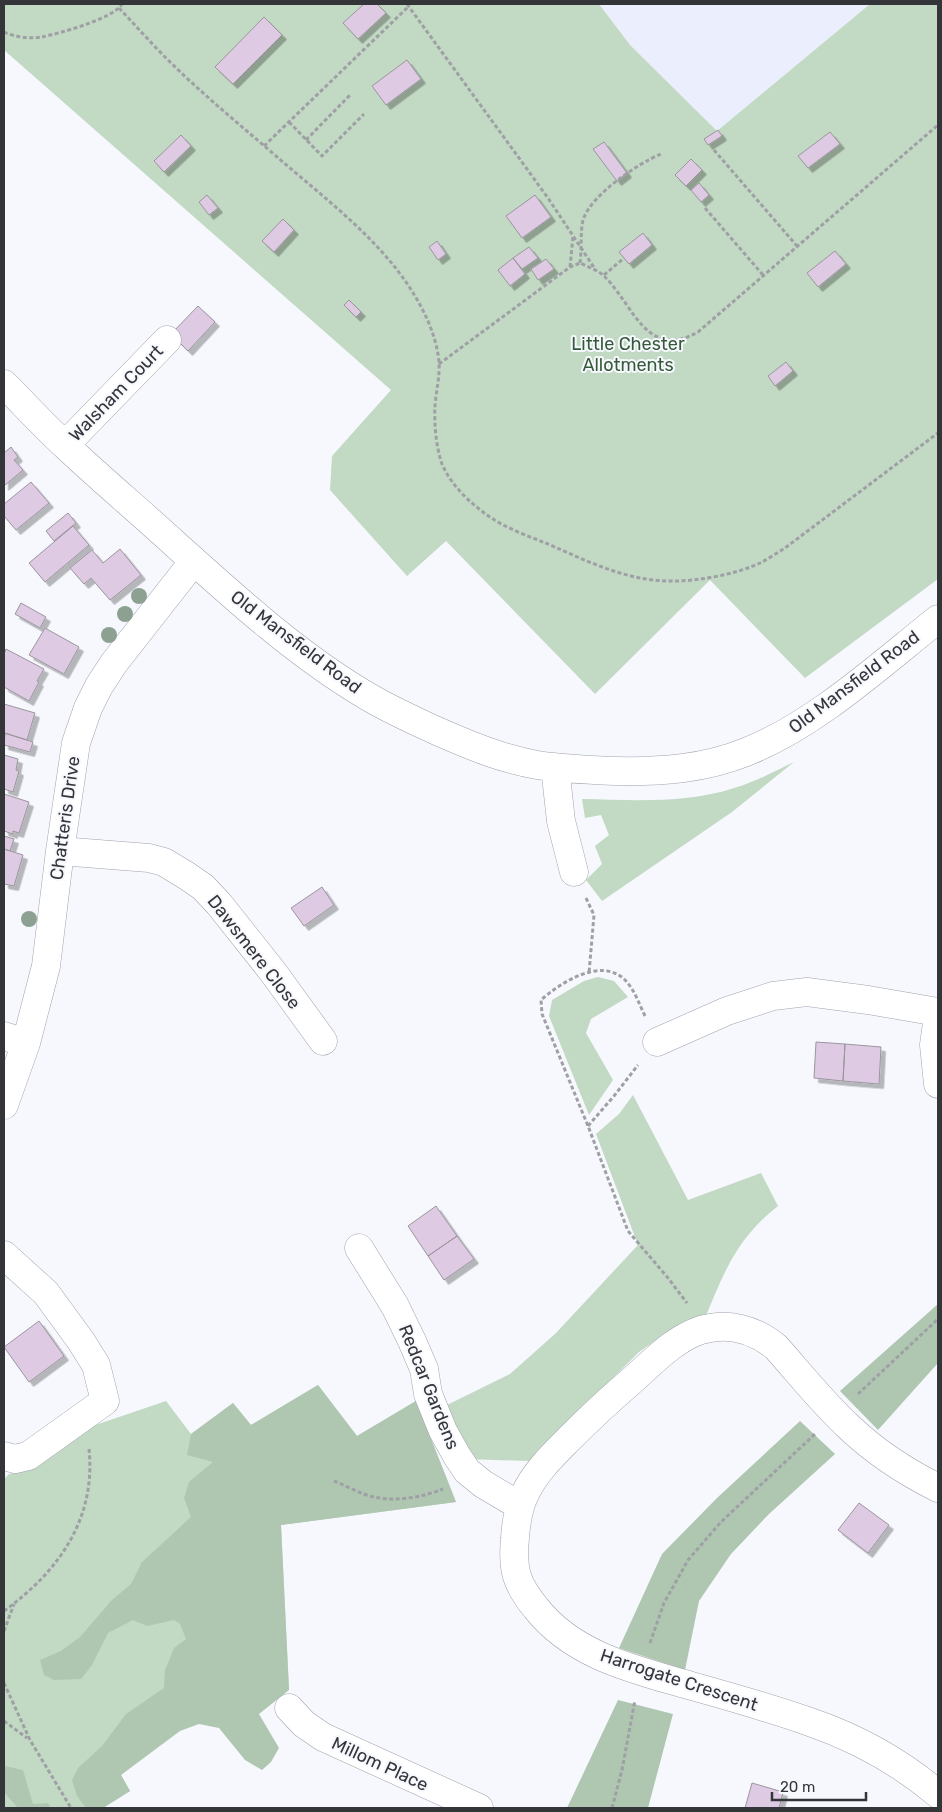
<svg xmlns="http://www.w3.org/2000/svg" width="942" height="1812" font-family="Rubik,sans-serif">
<defs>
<filter id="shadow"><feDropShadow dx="4.5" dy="4.5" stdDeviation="0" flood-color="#0004"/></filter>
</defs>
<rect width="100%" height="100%" fill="#f6f8fe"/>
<path fill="#ebeefc" d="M599,4H870L717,131L630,45Z"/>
<path fill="#c2d9c3" d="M4,4H599L630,45L717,131L870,4H938V579L805,678L710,580L595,694L446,541L407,576L330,490L332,456L391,390L4,50Z
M794,762L732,812L602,901L586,880L602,864L595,846L609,835L601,815L585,818L582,799C632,800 686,804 734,788C755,782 775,771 794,762Z
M598,977L614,981L628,997L591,1019L586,1033L613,1080L589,1115L549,1016L552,1000L584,981Z
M633,1095L688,1200L761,1173L778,1206C737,1238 724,1272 705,1318L659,1338L639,1352L530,1461L465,1459L447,1405L510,1374L556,1333L638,1245L596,1134L619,1114Z
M318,1385L357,1436L416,1401L456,1502L281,1525L289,1690L210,1696L121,1775L130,1791L103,1808H4V1479L9,1474L32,1469L78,1431L166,1401L191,1434L233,1403L251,1425Z"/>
<path fill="#afc7b0" d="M938,1304V1363L878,1430L840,1391Z
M318,1385L357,1436L416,1401L456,1502L281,1525L289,1690L259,1714L279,1748L271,1762L262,1770L245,1760L219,1728L199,1724L180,1731L121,1775L130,1791L103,1808H86L77,1796L72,1780L78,1768L102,1746L126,1714L164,1688L165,1670L174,1648L186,1639L180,1624L174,1620L147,1626L133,1620L108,1633L92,1665L81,1679L54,1680L44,1675L40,1660L61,1651L80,1637L112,1600L131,1584L142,1562L191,1517L184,1498L189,1482L213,1462L187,1455L191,1434L233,1403L251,1425Z
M800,1421L835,1454L769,1514L731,1554L699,1601L685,1670L619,1648L662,1554L717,1498Z
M618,1700L673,1714L648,1808H567Z
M4,1766L23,1770L33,1804L48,1803L51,1808H18L4,1792Z"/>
<path fill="#decae3" stroke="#9b959d" filter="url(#shadow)" d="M364,4H377L386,13L358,39L343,23Z
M264,17L282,35L233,84L215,67Z
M407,60L421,79L386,105L372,86Z
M718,130L722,136L708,145L704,139Z
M830,132L840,144L808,168L798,156Z
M181,135L191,146L164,172L154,161Z
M604,142L627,173L617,181L593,149Z
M691,159L702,170L686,186L675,175Z
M699,183L709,195L701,202L691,190Z
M207,195L218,208L209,215L199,202Z
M535,195L551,217L522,238L506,216Z
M283,219L294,230L274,252L262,241Z
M643,233L652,245L629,264L619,252Z
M437,241L446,254L438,260L429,247Z
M529,247L538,258L522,269L513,258Z
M835,251L846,264L818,287L807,273Z
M513,258L525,274L510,286L498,270Z
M546,259L554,269L538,280L531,269Z
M349,300L361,312L356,317L344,305Z
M198,306L215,322L188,351L171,334Z
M786,362L793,371L775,386L768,376Z
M11,447L18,457L14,460L23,470L4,486V453Z
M31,482L49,503L16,530L4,516V504Z
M68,513L76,523L54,541L46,531Z
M73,526L89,545L45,582L29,563Z
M120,549L141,575L110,600L91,578L84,584L70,568L92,550L103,563Z
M21,603L46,617L40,628L15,614Z
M45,628L79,647L64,674L29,655Z
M6,649L44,669L37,681L39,682L29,701L4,687V651L5,652Z
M4,704L35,713L27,740L4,733Z
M5,733L33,742L30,752L4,745Z
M4,755L18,759L16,770L19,771L13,792L4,789Z
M4,794L29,802L19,833L13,831V834L4,831Z
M4,836L14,839L10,851L4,849Z
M4,849L23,855L14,886L4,884Z
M322,887L334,905L304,926L291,908Z
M816,1042L845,1044L843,1081L814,1078Z
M845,1044L881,1047L879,1084L843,1081Z
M436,1206L457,1236L428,1256L408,1226Z
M457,1236L474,1259L444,1280L428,1256Z
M39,1321L64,1356L29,1382L4,1347Z
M859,1503L889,1525L868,1553L838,1530Z
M752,1783L783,1792L779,1808H745Z"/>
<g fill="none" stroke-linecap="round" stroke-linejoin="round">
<g stroke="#a1a3ad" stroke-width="29">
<path id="minor" d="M4,384C25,405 45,427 67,447C102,480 139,511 175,544C234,597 294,652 362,693C386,708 411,719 437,731C469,745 502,759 537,765C563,769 589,770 615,771C660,772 704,769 746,752C815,725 880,665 938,619
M65,445L167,340
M555,767L561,821L574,872
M60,851L149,858L164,862L187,876L203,887L219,904L273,972L323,1041
M938,1016L934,1045L938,1084
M4,1036L26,1043
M657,1042L727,1011L773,996L807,992L868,1000L938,1012
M4,1105L26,1043L46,966L60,851L76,743L88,708L99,686L114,663L194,561
M359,1248L395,1306L412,1341L424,1369L428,1394L443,1431L457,1456L467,1471L483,1484L520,1506
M4,1255L46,1293L81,1341L96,1365L105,1401L28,1456L15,1459L4,1456
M938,1488C906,1472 875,1452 849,1427C822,1402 800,1374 776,1347C754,1329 728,1322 701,1330C673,1339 650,1365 629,1383C608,1401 589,1419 569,1439C553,1455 535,1472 525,1494C518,1508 516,1523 515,1538C512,1569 516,1584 536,1608C571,1653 628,1668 681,1683C724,1695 768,1707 810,1722C857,1738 900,1762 938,1794
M289,1708L304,1724L323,1737L479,1808"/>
</g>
<path stroke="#9ea0a5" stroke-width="3" stroke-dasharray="4 2.5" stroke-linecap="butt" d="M407,4L548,198L595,269
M119,8C135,25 150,42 166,58C201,93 239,124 276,156C315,190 361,225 394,266C415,292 436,328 439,362C440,377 436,391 435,406C434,423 436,447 442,464C451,485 469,502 487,515C505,528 528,536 548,544C589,562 629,582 674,581C699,581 737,574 760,563C768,559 777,553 785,548L938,433
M4,32C15,37 30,39 42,37C60,33 113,19 122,4
M289,122L322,156L364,114
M306,140L351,94
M264,146L409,6
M714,150L797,246
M705,208L763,275
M580,263C582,249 580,233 583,220C591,195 637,164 661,154
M570,267L573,236
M604,275L624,258
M439,364L570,267L580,263C588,267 598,270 604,276C634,305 646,361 698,332L938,125
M586,898L594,915L589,973
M645,1016C639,1004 634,988 624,979C600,957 560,983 541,1000L542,1014L588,1126L628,1231L668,1278L687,1303
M588,1126L614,1096L638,1065
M858,1394L938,1319
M334,1481C347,1486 360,1494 374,1497C396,1502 423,1497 443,1489
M4,1611C59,1571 96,1519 89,1449
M4,1631L14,1604
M650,1643L664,1603L688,1560L721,1522L815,1434
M4,1683L30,1740L71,1808
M4,1721L27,1738
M612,1808L622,1770L635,1700"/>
<use href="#minor" stroke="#fff" stroke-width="28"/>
</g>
<g fill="#8ca191">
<circle cx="139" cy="596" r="8"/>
<circle cx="125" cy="614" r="8"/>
<circle cx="109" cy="635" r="8"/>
<circle cx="29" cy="919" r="8"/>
</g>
<g text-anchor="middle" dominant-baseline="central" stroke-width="4" stroke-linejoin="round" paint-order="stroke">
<g font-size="18" fill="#355a38" stroke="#f6f8fe">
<text x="628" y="344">Little Chester<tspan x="628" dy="21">Allotments</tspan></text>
</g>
<g font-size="18" fill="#343539" stroke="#f6f8fe">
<text transform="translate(116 393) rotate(-46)">Walsham Court</text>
<text transform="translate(296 642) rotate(37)">Old Mansfield Road</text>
<text transform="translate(854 682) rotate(-37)">Old Mansfield Road</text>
<text transform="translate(65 818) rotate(-82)">Chatteris Drive</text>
<text transform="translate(254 952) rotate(52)">Dawsmere Close</text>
<text transform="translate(429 1387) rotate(68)">Redcar Gardens</text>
<text transform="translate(679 1680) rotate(18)">Harrogate Crescent</text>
<text transform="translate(380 1764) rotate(25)">Millom Place</text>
</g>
</g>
<rect width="942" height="1812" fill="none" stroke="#343539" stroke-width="10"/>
<path d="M772 1792v8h94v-8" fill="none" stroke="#343539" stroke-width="2.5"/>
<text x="780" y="1792" font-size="15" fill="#343539" stroke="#f6f8fe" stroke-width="4" paint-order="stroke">20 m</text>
</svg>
